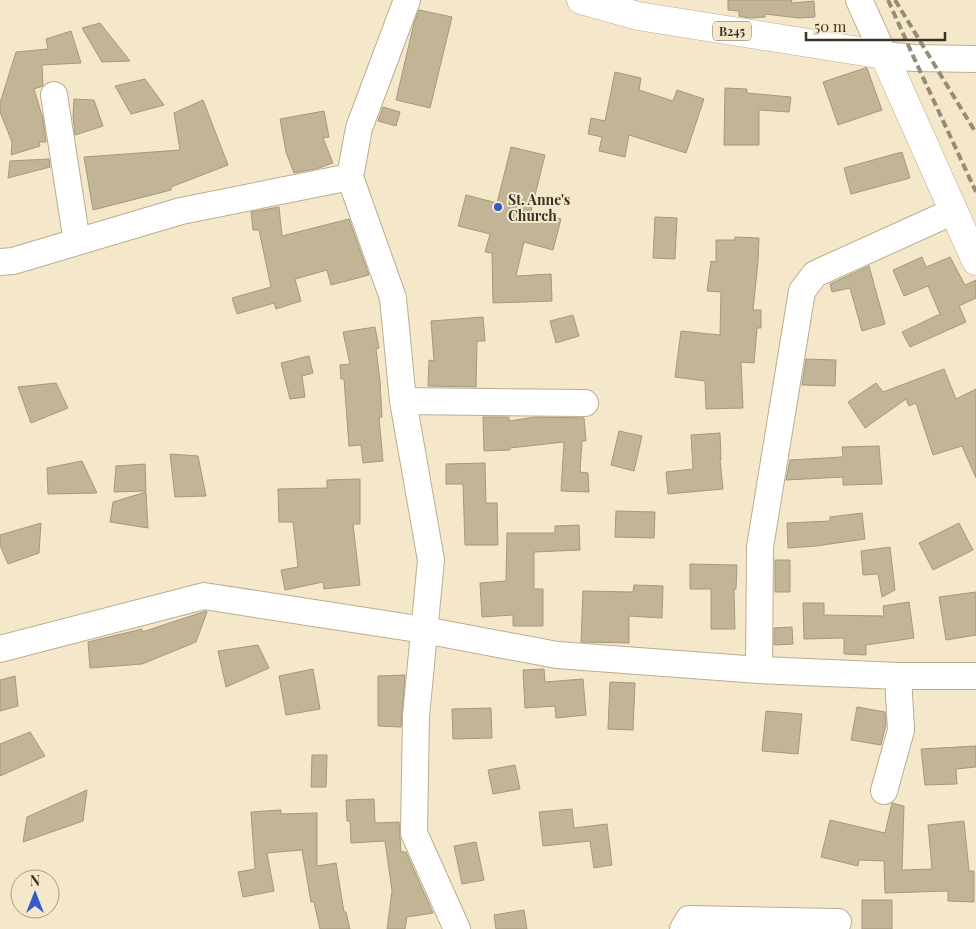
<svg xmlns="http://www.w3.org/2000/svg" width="976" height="929" font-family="'Playfair Display',serif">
<rect width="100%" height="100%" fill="#f5e7c9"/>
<path fill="#c2b497" stroke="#a6987c" d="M728,0H792L791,3L814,1L815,17L799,18L765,14V17L750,18L739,16V11L728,10Z
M419,10L452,17L430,108L396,100L414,23Z
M100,23L130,61L102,62L82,28Z
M71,31L81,63L42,65L43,86L34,89L43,119L46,142H39L40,146L11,155L12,142L0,112V103L16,52L48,49L46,39Z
M865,68H867L882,110L838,125L823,82Z
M615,72L641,78L639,90L673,101L677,90L704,99L686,153L629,135L625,157L599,151L602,137L588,134L591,118L605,121Z
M145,79L164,105L131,114L115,86Z
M725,88L747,89V93L791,97L789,112L759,110V145H724Z
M74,99L94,100L103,126L75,135L73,116Z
M203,100L228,165L171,187V190L93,210L84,157L180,150L174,113Z
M383,107L400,112L396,126L378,121Z
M324,111L329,137L323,138L333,163L319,168L294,173L286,152L280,119Z
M511,147L545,155L531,211L561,219L553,250L524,242L516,276L551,274L552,301L493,303L492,253L485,252L490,234L458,226L466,195L497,203Z
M902,152L910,178L851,194L844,168Z
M49,159L50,167L8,178L10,161Z
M279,207L282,236L349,219L369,275L331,285L327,270L295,279L301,301L276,309L274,303L237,314L232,298L271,287L259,230H253L251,212Z
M655,217L677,218L675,259L653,258Z
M735,237L759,238L758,262L753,310H761V328H757L754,363L741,362L743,408L706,409L705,381L675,377L681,331L720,335L721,292L707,291L711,261L716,262V240H735Z
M922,257L926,267L950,257L965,285L976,280V298L959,306L966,322L910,347L902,332L940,314L928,286L904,296L893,270Z
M869,266L885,324L862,331L850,288L832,292L830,284Z
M573,315L579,336L556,343L550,321Z
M483,317L485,341H477L476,387L428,386L429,360L434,361L431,321Z
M375,327L379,348L376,349L380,381L382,417L379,418L383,461L363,463L361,445L349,446L344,379H341L340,365L350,364L343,332Z
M309,356L313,373L302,376L305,397L290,399L281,363Z
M806,359L836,360L835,386L802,385Z
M944,369L956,399L976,389V478L962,446L933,455L916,403L909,406L906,399L865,428L848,402L876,383L883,392Z
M56,383L68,408L31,423L18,387Z
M483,417H509V421L536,417L584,418L586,441H582L580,472L588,473L589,492L561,491L564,442L510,448V450L484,451Z
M619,431L642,436L634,471L611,465Z
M720,433L721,460H720L723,489L668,494L666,472L693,469L691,435Z
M879,446L882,484L843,485V477L786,480L790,460L843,457L842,447Z
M170,454L198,456L206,496L175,497Z
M82,461L97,493L48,494L47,468Z
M485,463L486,503H497L498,545H465L463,484H446V464Z
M145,464L146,491L114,492L116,466Z
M360,479V524H353L360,585L324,589L323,582L285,590L281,570L298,567L293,522H279L278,489L327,488V480Z
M146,492L148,528L110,522L113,502Z
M616,511L655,512L654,538L615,537Z
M862,513L865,539L816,546L788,548L787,523L830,521V517Z
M41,523L39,553L8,564L0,545V535Z
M959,523L973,550L933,570L919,543Z
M579,525L580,550L534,552V589H543V626H513V615L482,617L480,583L506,581L507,533H555V526Z
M890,547L895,590L882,597L878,574L863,575L861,551Z
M775,560H790V592H775Z
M690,564L737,565L736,589H734L735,629H711V589H690Z
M634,585L663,586L662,618L629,616V643L581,642L583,591L633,592Z
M976,592V635L946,640L939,597Z
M909,602L914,638L866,645V655L844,654V638L804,639L803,603H824V615L884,616L883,606Z
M206,611L207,612L196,642L142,664L90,668L88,642L142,629V632Z
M792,627L793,644L774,645V628Z
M258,645L269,668L226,687L218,651Z
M313,669L320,709L286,715L279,676Z
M544,669L545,682L583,679L586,715L556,718L555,706L525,708L523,670Z
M405,675L401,727L378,726V676Z
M15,676L18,706L0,711V680Z
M610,682L635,683L633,730L608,729Z
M857,707L885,712L886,724L881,745L851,740Z
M491,708L492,738L453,739L452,709Z
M766,711L802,714L798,754L762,751Z
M30,732L45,756L0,776V744Z
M976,746V767L956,769L957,784L925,785L921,749Z
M312,755H327L326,787H311Z
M515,765L520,789L493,794L488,770Z
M87,790L83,821L23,842L27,817Z
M374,799L375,823L399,822L401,852H406L433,913L407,917L405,929H387L392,891L385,841L351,843L350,821H347L346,800Z
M892,803L904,806L902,870L932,869L928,825L964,821L969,871H974V902L948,901V891L885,893L884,861L859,860L858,866L821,857L830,820L885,833Z
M572,809L574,828L607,824L612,865L594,868L590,841L543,846L539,812Z
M281,810V814L317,813V866L336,863L344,912H346L350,929H320L314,902H311L302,850L267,853L274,891L243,897L238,872L255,869L251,812Z
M476,842L484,880L462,884L454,846Z
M862,900H892V929H862Z
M524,910L527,929H496L494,915Z"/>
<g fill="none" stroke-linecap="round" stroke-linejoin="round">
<g stroke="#bbad91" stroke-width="28">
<path id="minor" d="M407,0L359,128L350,177L393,298L403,401L431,560L416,716L414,833L457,929
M859,0L884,55L914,58L976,59
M54,95L77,242
M0,262L13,261L181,211L350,177
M403,401L585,403
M0,649L204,596L424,630L557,655L759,670L898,676H976
M759,670L760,547L802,291L815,274L954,211
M884,791L901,730L898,676
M683,929L689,919L838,922"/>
</g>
<g stroke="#bbad91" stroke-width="29">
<path id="major" d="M581,0L638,16L884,55L976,261"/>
</g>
<use href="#minor" stroke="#fff" stroke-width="26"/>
<use href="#major" stroke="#fff" stroke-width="28"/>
<path stroke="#958c77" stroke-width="4" stroke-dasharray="8 4" stroke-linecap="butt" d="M888,0L914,58L976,192
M895,0L976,133"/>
</g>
<circle fill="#315aca" stroke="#f5e7c9" stroke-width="2" cx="498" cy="207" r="5"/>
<g text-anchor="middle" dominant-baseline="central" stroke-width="4" stroke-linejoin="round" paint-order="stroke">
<rect fill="#f5e7c9" stroke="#716958" stroke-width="1" x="713" y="21.5" width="38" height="19" rx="4"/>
<g font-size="12" font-weight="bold" fill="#383327">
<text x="732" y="31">B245</text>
</g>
<g font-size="14" font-weight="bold" fill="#383327" stroke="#f5e7c9" text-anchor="start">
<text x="508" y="199">St. Anne's<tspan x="508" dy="16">Church</tspan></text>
</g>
</g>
<g transform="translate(35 894)"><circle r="24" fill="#f5e7c9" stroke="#a99f88"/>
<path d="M0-4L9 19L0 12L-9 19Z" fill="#315aca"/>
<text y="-8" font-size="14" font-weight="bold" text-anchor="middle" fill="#383327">N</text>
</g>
<path d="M806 32v8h139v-8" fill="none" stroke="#383327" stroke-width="2.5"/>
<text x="814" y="32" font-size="15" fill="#383327" stroke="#f5e7c9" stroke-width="4" paint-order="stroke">50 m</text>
</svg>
